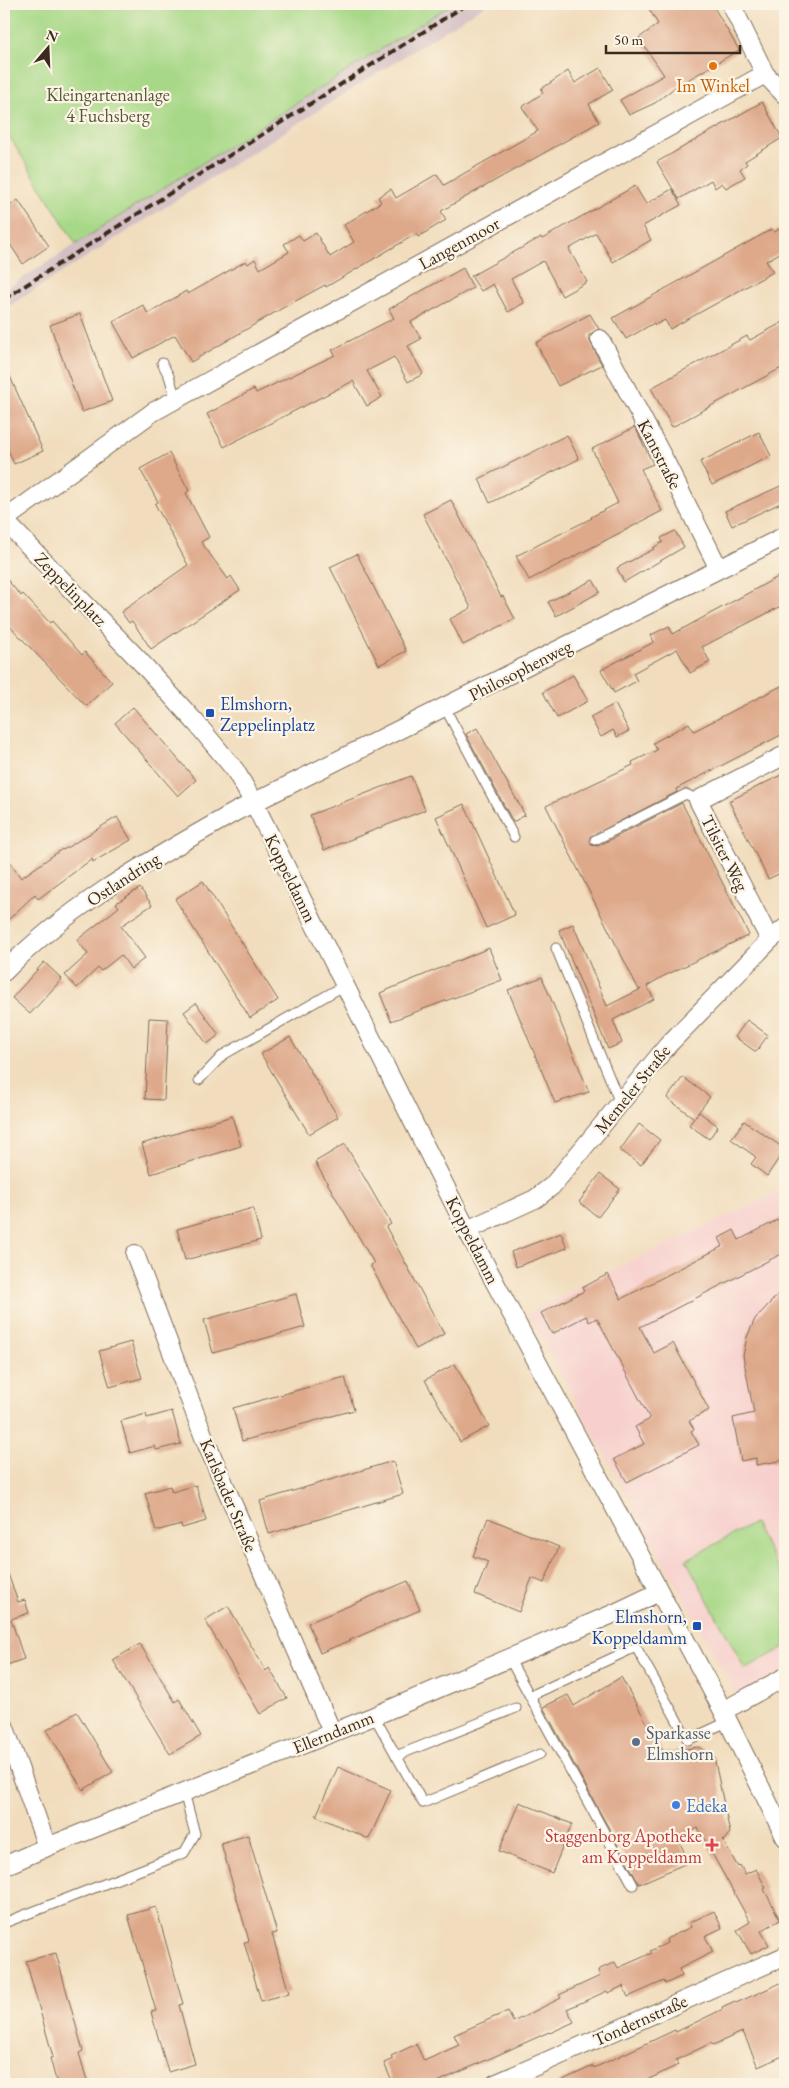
<svg xmlns="http://www.w3.org/2000/svg" width="789" height="2088" font-family="'EB Garamond',serif">
<rect width="100%" height="100%" fill="#fcf5e5"/>
<filter id="ink" filterUnits="userSpaceOnUse"><feTurbulence type="fractalNoise" baseFrequency=".02" numOctaves="2"/><feDisplacementMap in="SourceGraphic" scale="10" xChannelSelector="R" yChannelSelector="G"/><feConvolveMatrix kernelMatrix="1 2 1 2 8 2 1 2 1" color-interpolation-filters="sRGB"/></filter>
<filter id="wash" filterUnits="userSpaceOnUse"><feTurbulence type="fractalNoise" baseFrequency=".0096" numOctaves="4" result="noise"/><feDisplacementMap in="SourceGraphic" scale="20" xChannelSelector="R" yChannelSelector="G"/><feGaussianBlur stdDeviation="1.12" result="paint"/><feColorMatrix in="noise" values="0 0 0 0 0 0 0 0 0 0 0 0 0 0 0 0 0 1.4 0 .05"/><feComposite in="paint" operator="in"/></filter>
<g filter="url(#wash)">
<rect width="100%" height="100%" fill="#f1ddbd"/>
<path fill="#f7d0cd" d="M785,1189V1669L737,1696L528,1314L611,1271Z"/>
<path fill="#d2bec3" d="M452,4H487L4,309V290Z"/>
<path fill="#a7d887" stroke="#718152" d="M4,4H452L76,244L4,128Z
M754,1523L785,1581V1647L745,1669L686,1560Z"/>
<g id="blocks">
<path fill="#dea88a" d="M646,4H712L739,50L674,88L655,103L629,115L620,100L664,75L639,38L658,24Z
M600,68L613,90L589,104L599,122L441,211L446,220L418,237L416,234L326,287L325,285L279,310L191,362L175,335L133,358L113,322L143,305L148,314L186,291L188,294L246,261L248,264L255,259L260,269L289,252L284,244L299,235L303,241L316,233L330,257L354,242L344,225L381,202L378,197L391,189L396,198L437,174L444,185L538,131L522,107L543,93L541,89L568,71L575,83Z
M762,102L782,138L745,161L747,164L740,169L745,177L726,188L722,183L715,188L711,180L679,199L657,162Z
M635,186L646,204L672,189L681,205L643,226L651,240L613,262L596,233L569,249L587,282L562,296L543,261L511,279L524,303L508,312L493,284L481,291L471,276L541,237L542,239Z
M18,200L49,246L23,264L4,235V210Z
M785,226V250L766,261L773,272L670,329L665,320L655,325L654,323L626,339L613,318L772,229L774,232Z
M463,268L473,288L411,322L421,339L408,346L423,374L408,382L394,357L367,371L382,397L367,406L353,381L224,447L207,414L254,389L256,393L335,355L332,350L394,318L389,309Z
M80,314L112,401L82,412L50,325Z
M590,314L599,329L589,335V339L602,365L558,386L536,343Z
M785,321V366L672,427L651,388L747,336L750,340Z
M4,363L43,451L14,464L4,440Z
M635,427L653,464L641,469L662,511L529,580L516,556L592,518L591,517L618,503L592,449Z
M759,432L771,456L712,485L700,462Z
M567,435L579,459L490,503L479,479Z
M169,453L189,491L186,493L209,537L201,542L228,579L231,576L240,590L151,649L132,621L129,623L121,612L188,565L155,504L158,502L140,469Z
M785,484V501L732,526L725,511Z
M451,500L501,597L503,596L515,619L463,645L450,619L471,608L423,514Z
M675,531L684,547L624,582L617,568L654,549L653,548L663,542L661,538Z
M357,554L406,651L379,665L330,567Z
M785,573V604L702,647L710,662L690,673L677,649L633,673L637,681L614,693L601,670L654,642L651,635L669,626L673,634Z
M4,576L21,596L23,594L50,623L52,621L82,655L85,652L112,682L86,706L4,620Z
M593,580L600,592L556,616L548,602Z
M573,675L588,701L557,718L543,692Z
M785,684V733L676,789L677,792L590,837L591,845L598,846L682,803L749,935L662,977L647,986L654,999L613,1020L622,1043L608,1049L559,930L573,924L607,1006L641,989L639,990L546,806L633,765L632,762L657,750L653,743L689,723L694,731Z
M615,704L629,731L617,737L613,730L601,737L590,717Z
M133,707L196,780L178,796L115,723Z
M477,728L525,815L513,822L466,734Z
M785,773V871L768,879L729,801Z
M411,776L425,810L324,850L310,815Z
M464,804L515,915L486,928L436,817Z
M117,817L131,840L93,862L92,859L38,899L35,894L4,924V855L21,878L62,849L63,850Z
M203,881L278,1000L250,1018L175,899Z
M140,888L152,905L121,926L145,958L131,969L121,955L101,971L98,968L77,988L65,975L88,954L77,940L119,907L116,903Z
M489,948L502,980L391,1021L380,993Z
M44,962L62,979L30,1014L12,998Z
M542,977L589,1092L555,1103L508,990Z
M196,1003L219,1035L207,1044L184,1012Z
M149,1018L168,1019L164,1100L145,1099Z
M747,1020L768,1035L756,1052L735,1037Z
M290,1037L338,1117L309,1134L261,1054Z
M683,1077L710,1097L694,1118L667,1098Z
M699,1112L718,1126L709,1139L689,1125Z
M232,1116L241,1146L151,1174L142,1144Z
M744,1121L785,1149L767,1176L751,1164L756,1157L731,1139Z
M639,1124L660,1140L641,1165L620,1150Z
M345,1144L391,1224L386,1227L444,1334L416,1349L370,1265L374,1263L315,1162Z
M600,1174L620,1189L598,1217L579,1202Z
M253,1208L261,1240L185,1260L177,1229Z
M785,1216V1252L640,1327L654,1353L673,1343L709,1410L689,1421L694,1429L691,1431L699,1445L627,1482L614,1459L644,1444L635,1427L650,1419L597,1318L589,1322L586,1316L552,1334L541,1313L584,1291L582,1288L608,1274L621,1299L723,1246L719,1238L734,1230L739,1240Z
M561,1233L567,1248L516,1267L511,1252Z
M785,1287V1460L756,1465V1458L741,1461L733,1418L754,1413L743,1356L747,1337L755,1319Z
M296,1294L305,1327L213,1353L204,1320Z
M131,1342L142,1378L110,1387L99,1351Z
M455,1364L489,1426L460,1442L425,1380Z
M345,1377L354,1410L242,1441L233,1408Z
M172,1411L181,1444L156,1450L155,1446L130,1453L121,1421L146,1414L147,1418Z
M393,1461L403,1494L269,1534L260,1501Z
M196,1485L206,1521L182,1528L181,1524L156,1531L145,1493L170,1486L172,1492Z
M488,1518L559,1547L544,1583L532,1578L519,1612L475,1594L488,1562L473,1556Z
M4,1568H6L18,1602L25,1600L29,1613L11,1619L24,1659L4,1666Z
M408,1581L420,1610L320,1653L308,1623Z
M228,1606L266,1671L269,1668L287,1698L260,1714L205,1620Z
M140,1644L175,1702L179,1699L201,1736L170,1754L113,1660Z
M621,1677L664,1753L698,1747L714,1757L730,1833L723,1841L738,1867L740,1865L745,1874L756,1869L766,1888L764,1889L780,1920L761,1931L769,1945L751,1954L737,1930L750,1922L698,1828L678,1839L689,1862L639,1884L543,1707L568,1695L574,1706Z
M77,1712L113,1772L83,1790L47,1730Z
M338,1767L391,1790L369,1839L316,1816Z
M519,1802L572,1824L552,1873L499,1851Z
M248,1835L277,1933L272,1934L289,1993L261,2001L244,1942L249,1941L221,1843Z
M156,1907L183,2004L179,2005L195,2064L168,2072L151,2012L156,2011L128,1915Z
M714,1911L722,1928L705,1936L713,1952L679,1969L682,1976L665,1984L664,1981L628,1997L623,1986L608,1993L607,1991L567,2009L574,2022L550,2033L549,2032L433,2084H393L384,2063L393,2059L391,2056L416,2044L424,2061L459,2045L454,2035L508,2011L513,2022L561,1998L559,1995L600,1976L598,1970L615,1962L618,1968L652,1953L650,1951L667,1943L666,1939L691,1927L689,1923Z
M56,1953L83,2051L79,2053L88,2084H57L50,2058L53,2057L26,1961Z
M785,1981V2055L758,2067L743,2032L740,2033L713,2045L711,2043L676,2060L678,2065L639,2084H554L593,2066L594,2068L675,2030L676,2032L723,2009L722,2007L735,2001L736,2003Z"/>
</g>
</g>
<g filter="url(#ink)">
<use href="#blocks" fill-opacity="0" stroke="#7b6956" stroke-width="1"/>
<g fill="none" stroke-linecap="round" stroke-linejoin="round">
<g stroke="#7b6956" stroke-width="11">
<path id="service" d="M162,363L169,376L176,399
M445,708L514,837
M595,840L686,794L698,800
M556,948L620,1103
M199,1080L223,1055L345,985
M509,1658L633,1885
M530,1696L636,1647L688,1740L727,1722
M374,1716L423,1803L540,1754
M396,1756L516,1708
M4,1923L184,1853L195,1834L184,1792"/>
</g>
<g stroke="#7b6956" stroke-width="20">
<path id="minor" d="M731,4L765,74L785,95
M600,339L666,463L719,569
M4,520L138,659L197,724L235,770L254,803L467,1230L723,1711L785,1837
M4,520L153,412L765,74
M770,940L698,800L785,755
M4,972C70,904 153,859 235,812L785,536
M467,1230L535,1199L552,1186L668,1045L770,940L785,928
M135,1254L205,1440L332,1732
M723,1711L785,1677
M4,1725L47,1847
M4,1866L47,1847L374,1716L615,1613L659,1592
M495,2084L785,1956"/>
</g>
<use href="#service" stroke="#fff" stroke-width="9"/>
<use href="#minor" stroke="#fff" stroke-width="18"/>
<path stroke="#3b2a1e" stroke-width="4" stroke-dasharray="8 4" stroke-linecap="butt" d="M4,299L467,4"/>
</g>
</g>
<circle fill="#e8710a" stroke="#fcf5e5" stroke-width="2" cx="713" cy="66" r="5"/>
<g fill="#1a4fb4" stroke="#fcf5e5" stroke-width="2">
<rect x="205" y="708" width="10" height="10" rx="2.5"/>
<rect x="692" y="1621" width="10" height="10" rx="2.5"/>
</g>
<circle fill="#5c6f8a" stroke="#fcf5e5" stroke-width="2" cx="636" cy="1742" r="5"/>
<circle fill="#3f7fe0" stroke="#fcf5e5" stroke-width="2" cx="676" cy="1805" r="5"/>
<path fill="#e0444e" stroke="#fcf5e5" stroke-width="2" d="M709.5 1837.5h5v5h5v5h-5v5h-5v-5h-5v-5h5z"/>
<g text-anchor="middle" dominant-baseline="central" stroke-width="4.5" stroke-linejoin="round" paint-order="stroke">
<g font-size="18" fill="#c56008" stroke="#fcf5e5">
<text x="713" y="85">Im Winkel</text>
</g>
<g font-size="18" fill="#565638" stroke="#fcf5e5">
<text x="108" y="94">Kleingartenanlage<tspan x="108" dy="21">4 Fuchsberg</tspan></text>
</g>
<g font-size="18" fill="#3b2a1e" stroke="#fcf5e5">
<text transform="translate(459 243) rotate(-29)">Langenmoor</text>
<text transform="translate(660 454) rotate(63)">Kantstraße</text>
<text transform="translate(71 589) rotate(46)">Zeppelinplatz</text>
<text transform="translate(520 670) rotate(-27)">Philosophenweg</text>
<text transform="translate(725 853) rotate(63)">Tilsiter Weg</text>
<text transform="translate(291 878) rotate(64)">Koppeldamm</text>
<text transform="translate(123 879) rotate(-33)">Ostlandring</text>
<text transform="translate(632 1089) rotate(-51)">Memeler Straße</text>
<text transform="translate(473 1240) rotate(63)">Koppeldamm</text>
<text transform="translate(229 1495) rotate(67)">Karlsbader Straße</text>
<text transform="translate(333 1732) rotate(-22)">Ellerndamm</text>
<text transform="translate(640 2020) rotate(-24)">Tondernstraße</text>
</g>
<g font-size="18" fill="#164399" stroke="#fcf5e5" text-anchor="start">
<text x="220" y="703">Elmshorn,<tspan x="220" dy="21">Zeppelinplatz</tspan></text>
<text x="687" y="1616" text-anchor="end">Elmshorn,<tspan x="687" dy="21">Koppeldamm</tspan></text>
</g>
<g font-size="18" fill="#4e5e75" stroke="#fcf5e5" text-anchor="start">
<text x="646" y="1732">Sparkasse<tspan x="646" dy="21">Elmshorn</tspan></text>
</g>
<g font-size="18" fill="#366cbe" stroke="#fcf5e5" text-anchor="start">
<text x="686" y="1805">Edeka</text>
</g>
<g font-size="18" fill="#be3a42" stroke="#fcf5e5" text-anchor="end">
<text x="702" y="1835">Staggenborg Apotheke<tspan x="702" dy="21">am Koppeldamm</tspan></text>
</g>
</g>
<rect width="789" height="2088" fill="none" stroke="#fcf5e5" stroke-width="20"/>
<g transform="translate(48 48) rotate(19)" stroke="#fcf5e5" stroke-width="4" paint-order="stroke">
<path d="M0-4L9 19L0 12L-9 19Z" fill="#3b2a1e"/>
<text y="-8" font-size="14" font-weight="bold" text-anchor="middle" fill="#3b2a1e">N</text>
</g>
<path d="M606 45v8h134v-8" fill="none" stroke="#3b2a1e" stroke-width="2.5"/>
<text x="614" y="45" font-size="15" fill="#3b2a1e" stroke="#fcf5e5" stroke-width="4" paint-order="stroke">50 m</text>
</svg>
